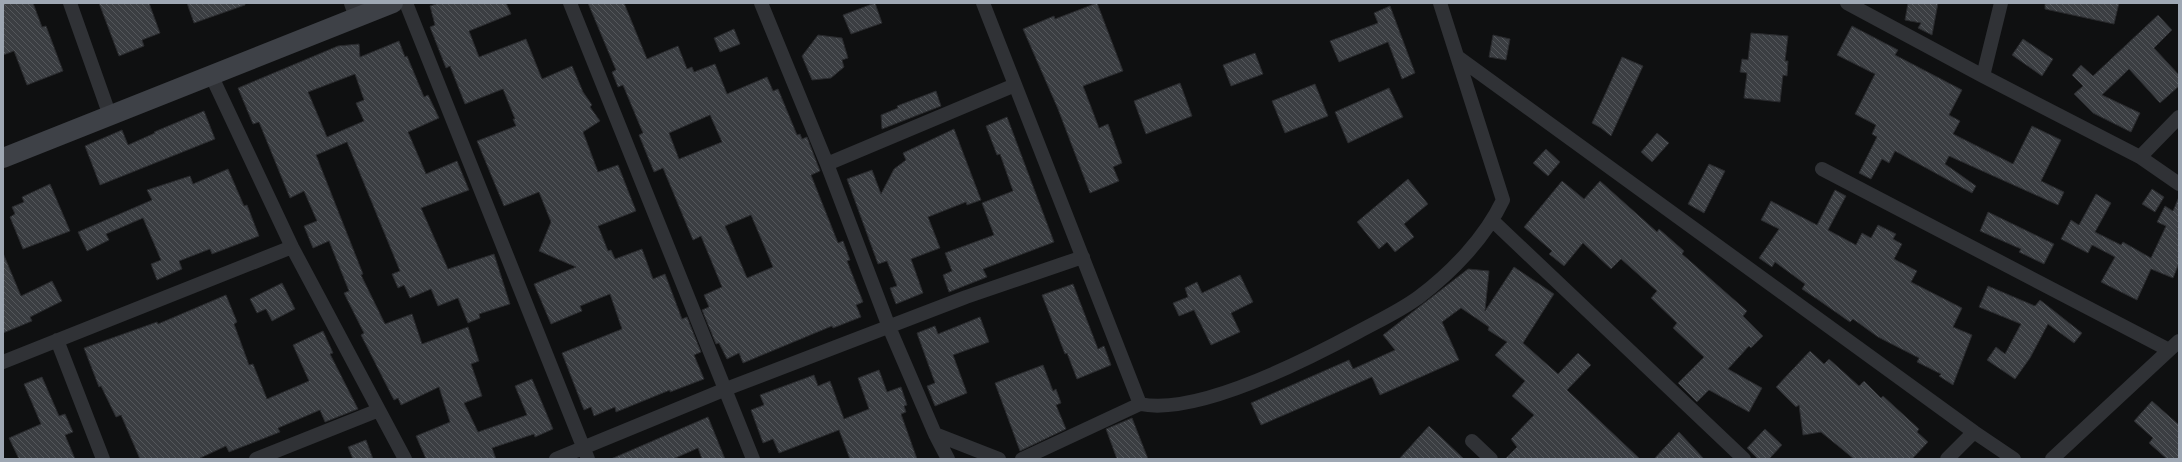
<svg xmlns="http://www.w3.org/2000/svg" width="2182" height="462" font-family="Montserrat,sans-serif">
<defs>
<pattern id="building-back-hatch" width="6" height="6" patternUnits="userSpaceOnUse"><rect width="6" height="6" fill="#3b3e42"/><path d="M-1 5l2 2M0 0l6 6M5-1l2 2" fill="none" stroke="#54575b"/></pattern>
</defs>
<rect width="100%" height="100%" fill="#0f1011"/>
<path fill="url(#building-back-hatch)" stroke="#292a2d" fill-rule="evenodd" d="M3,3H33L42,27L46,26L63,71L27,85L14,51L3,55Z
M99,3H149L160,33L142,40L144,46L119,56Z
M187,3H245V5L194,23Z
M439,3H506L511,14L469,31L479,57L526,39L542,79L572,66L583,92L592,105L590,107L600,121L583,132L598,172L618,165L636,211L598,226L608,251L611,250L615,259L642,249L653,279L665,274L682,319L687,317L701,352L694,355L704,379L670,392V390L616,412L615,407L594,416L591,407L584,410L562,353L622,329L610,294L580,306L582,311L551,324L534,284L576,267L539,251L551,222L539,192L504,206L477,141L516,126L513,119H515L503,89L465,104L450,66L446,68L430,27L435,25L430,6Z
M588,3H624L647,59L678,46L687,69L692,67L694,72L715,64L727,94L767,77L773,91L778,89L797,135L800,134L802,139L807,137L820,171L811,175L838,243L843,241L850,260L847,261L863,302L856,305L861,317L833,328L832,326L743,363L739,353L727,359L719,343L716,344L702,310L709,307L704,295L722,287L701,236L693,240L663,168L654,172L639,135L643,133L623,85L618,87L612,72L616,70ZM710,115L722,142L679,159L669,133ZM751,215L773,267L747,278L725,226Z
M875,3L882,23L851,34L843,15Z
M1097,3L1123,71L1083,86L1099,128L1108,124L1122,163L1113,167L1119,181L1090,193L1058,109L1023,29L1054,16L1055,19Z
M1908,3H1938L1932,35L1918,28L1921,23L1905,20Z
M2045,3H2119L2114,24L2045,9Z
M1390,6L1415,73L1402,79L1388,42L1339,62L1330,41L1378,23L1374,13Z
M2158,15L2172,30L2154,48L2179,75V86L2160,103L2129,69L2102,95L2140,113L2131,132L2093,113L2074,94L2083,86L2072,75L2081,65L2093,76Z
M1852,26L1898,50L1895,55L1962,90L1949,115L1960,121L1953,134L2013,164L2032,126L2061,140L2041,181L2064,192L2058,205L1949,156L1945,164L1976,186L1972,193L1895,151L1889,163L1882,159L1871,179L1859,173L1877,137L1872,134L1876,125L1855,114L1875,74L1837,55Z
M734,29L740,44L720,52L714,38Z
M1751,33L1788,36L1785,61H1788L1787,76L1783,75L1780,102L1744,98L1747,73L1740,72L1742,59L1748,60Z
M818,35L842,38L848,58L842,60L844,67L831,78L812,80L802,56Z
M1493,35L1510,39L1506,60L1489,57Z
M2023,39L2053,59L2042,76L2012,55Z
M399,41L405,57L407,56L424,97L428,95L439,118L408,132L426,174L457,161L469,190L421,208L448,269L494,254L510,304L479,314L480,318L468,323L458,298L438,306L431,289L410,298L404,285L398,288L392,274L400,271L347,142L316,155L363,274L361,275L385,324L412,314L422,344L468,327L479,361L471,364L482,396L464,403L478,432L527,415L515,386L532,379L553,429L535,437L534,434L492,448L496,459H426L416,436L450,422L439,387L401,405L398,398L394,400L361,335L364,333L344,293L349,291L329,241L313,248L304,226L317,221L304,191L290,198L259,122L253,124L238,88L338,46L359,44L360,57ZM355,74L364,100L356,103L364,121L327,137L308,92Z
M1255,53L1263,74L1231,86L1223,65Z
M1622,57L1643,66L1611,136L1601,128L1592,123Z
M1180,83L1192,116L1146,134L1134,101Z
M1315,84L1328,116L1285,133L1272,101Z
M1389,88L1403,117L1348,143L1335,112Z
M936,91L941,106L882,129L881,115L898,108L897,106Z
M204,111L215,139L100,185L85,146L122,130L128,145L155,133L154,132Z
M1007,117L1054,242L983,269L987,277L949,292L943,275L952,271L945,253L994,235L982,203L1013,191L1000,154L997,155L986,126Z
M954,129L981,200L967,205L966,202L928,217L940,248L911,259L923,293L896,304L890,288L897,286L887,261L878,264L847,179L872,170L881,194L894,169L906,160L903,153Z
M1657,133L1669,143L1652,162L1641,152Z
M1546,149L1560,162L1548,176L1533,163Z
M1709,164L1725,171L1704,213L1688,204Z
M228,169L244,206L247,205L259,236L212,254L210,249L179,261L182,269L157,280L151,264L161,260L143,218L106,234L109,240L87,251L78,232L152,200L147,190L190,176L193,184Z
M1408,179L1428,204L1404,224L1414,237L1395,252L1387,242L1379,249L1357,222Z
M1562,181L1584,199L1600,181L1657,232L1659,229L1684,251L1682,254L1747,311L1743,316L1763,336L1751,348L1749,346L1728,369L1762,388L1749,412L1709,390L1697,402L1678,383L1704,357L1673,328L1677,323L1651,298L1657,291L1621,259L1611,269L1583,243L1564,266L1549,254L1552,251L1524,227Z
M50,184L70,231L23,249L10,217L15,214L12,207L24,202L22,197Z
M2152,189L2164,197L2155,212L2142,204Z
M1835,190L1846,196L1828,230L1856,245L1862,233L1871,238L1878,225L1896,234L1893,239L1902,244L1894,259L1917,271L1911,282L1962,308L1953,327L1972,335L1953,385L1939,376L1941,374L1917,362L1919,358L1878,337L1853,319L1850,322L1817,299L1802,289L1805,284L1775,262L1772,267L1759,258L1779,229L1761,220L1771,201L1817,225Z
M2096,194L2111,203L2095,232L2121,245L2123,242L2151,258L2166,226L2157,222L2165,206L2173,211L2179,197V263L2173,278L2151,269L2137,300L2101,282L2115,257L2092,245L2088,253L2061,239L2071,220L2079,225Z
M1988,212L2054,244L2044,264L2019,252L2021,249L1980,231Z
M3,253L21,296L52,281L62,301L30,317L32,321L3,333Z
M1514,267L1554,294L1523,343L1558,374L1578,353L1591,365L1567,390L1640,459H1505L1517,447L1511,439L1534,415L1512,396L1525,381L1495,355L1507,342L1488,330L1489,327L1461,308L1442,322L1459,360L1380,395L1372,377L1261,425L1251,403L1349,360L1353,369L1395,350L1383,335L1468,269L1489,271L1485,311Z
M1240,275L1253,302L1231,313L1240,332L1211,345L1194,310L1179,316L1173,303L1188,297L1185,288L1197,282L1202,293Z
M282,283L295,309L272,321L266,309L257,313L250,299Z
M1073,284L1098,349L1104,346L1111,365L1077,379L1067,353L1065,354L1042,295Z
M1988,286L2035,306L2040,300L2082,333L2074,343L2048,324L2030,358L2015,379L1987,360L1996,347L2005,354L2021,324L1979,307Z
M226,295L237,322L234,324L249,365L253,364L267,399L309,381L293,345L323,331L333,353L330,354L358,409L325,422L320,410L278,428L280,432L229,452L226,446L198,459H140L121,415L116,417L101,386L99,387L84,348L157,322L158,324Z
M980,317L989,342L953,355L967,393L935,406L927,386L935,383L917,333L935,326L938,334Z
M1810,351L1824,364L1829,359L1859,386L1864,381L1881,398L1883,396L1919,429L1917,432L1928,442L1912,459H1854L1821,432L1803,435L1799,405L1796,407L1776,387Z
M1043,365L1053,391L1056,389L1061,403L1056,405L1066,429L1020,451L995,383Z
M879,370L887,392L901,387L907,405L904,406L906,412L901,414L917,459H850L839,430L779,453L773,439L763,443L751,410L764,405L760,395L814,375L818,386L830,381L844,419L869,409L858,378Z
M42,377L59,416L65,414L73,432L65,435L75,459H19L9,438L41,424L24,384Z
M2152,401L2179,425V459H2167L2149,443L2153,438L2134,421Z
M708,417L725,459H702L698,448L673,459H611Z
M1132,418L1148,459H1117L1106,429Z
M1429,426L1444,440L1464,459H1399Z
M1765,429L1782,445L1769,459H1758L1747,448Z
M1679,432L1704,459H1654Z
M366,440L373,459H353L348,447Z"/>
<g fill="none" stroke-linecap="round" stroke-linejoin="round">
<path stroke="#303236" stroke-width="14" d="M70,3L110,116
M406,3L588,459
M570,3L753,459
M761,3L827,164L889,327L935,434L948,459
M983,3L1140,404
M1847,3L1983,76L2140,157L2179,184
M1459,58L1974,432L2014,459
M1983,76L2001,3
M212,77L292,247L405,459
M2140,157L2179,117
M827,164L1015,85
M1822,169L2169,350
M1493,221L1744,459
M57,340L103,459
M3,362L292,247
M935,434L999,459
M1472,441L1491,459
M256,459L379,410
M556,459L726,389L966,297L1083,257
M1022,459L1140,404C1197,416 1308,359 1358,332C1378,321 1400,311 1419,297C1452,272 1485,238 1503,200L1440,3
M1947,459L1974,432
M2052,459L2179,341"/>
<path stroke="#303236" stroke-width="18" d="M353,3L358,17"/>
<path stroke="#3e4147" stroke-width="20" d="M3,158L393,3"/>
</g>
<rect width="2182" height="462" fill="none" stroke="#9fa8b4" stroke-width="8"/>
</svg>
